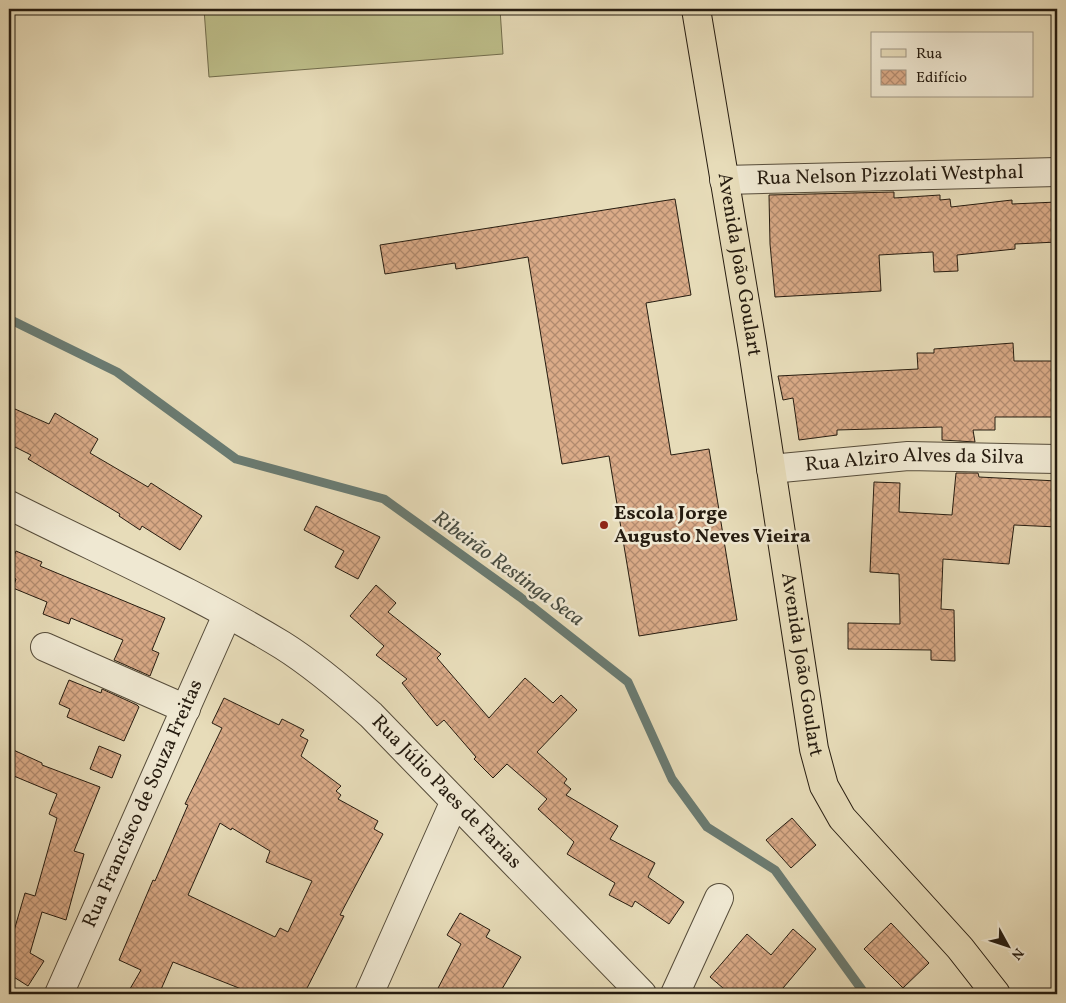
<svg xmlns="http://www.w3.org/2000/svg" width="1066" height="1003" font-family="Vollkorn,serif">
<defs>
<pattern id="building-cross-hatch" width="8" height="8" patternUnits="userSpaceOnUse" patternTransform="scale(1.25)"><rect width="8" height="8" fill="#daab88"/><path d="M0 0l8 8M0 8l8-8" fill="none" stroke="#b18a6e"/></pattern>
</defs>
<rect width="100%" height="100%" fill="#e7dcb9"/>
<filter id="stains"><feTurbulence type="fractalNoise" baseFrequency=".004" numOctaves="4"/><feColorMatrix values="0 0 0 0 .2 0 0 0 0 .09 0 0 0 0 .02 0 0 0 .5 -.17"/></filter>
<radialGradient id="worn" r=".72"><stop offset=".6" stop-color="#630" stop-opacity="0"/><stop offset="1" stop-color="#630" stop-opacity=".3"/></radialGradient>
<path fill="#bdbe8a" stroke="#726d4d" d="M204,9H500L503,54L209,77Z"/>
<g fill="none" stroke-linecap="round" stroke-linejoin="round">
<path stroke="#6a7b72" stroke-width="9" d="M9,319L117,372L236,459L384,499L520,597L628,682L672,779L707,827L775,870L865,994"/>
</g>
<path fill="url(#building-cross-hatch)" stroke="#261c10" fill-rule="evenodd" d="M894,192V198L940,195V200L950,199L951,207L1012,200V204L1057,202V242L1015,244V249L957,255L958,271L934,272L933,252L879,255L881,291L775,297L770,244L769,195Z
M675,199L691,295L646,303L671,455L709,449L737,620L639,636L609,456L562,464L528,257L456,269L455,263L385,274L380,245Z
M1013,343L1014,361H1057V417H995V430H973L975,442L942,440V427L837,430V435L799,440L793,398L783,400L778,376L918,369L917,353H934V349Z
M15,409L49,424L55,413L98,439L90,453L148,487L151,483L202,516L180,550L142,526L140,530L119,516L120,514L28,459L31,455L9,444V423Z
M956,473H978L979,477L1057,481V527L1014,525L1009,564L943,559L941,609L954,610L955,661L931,660V650L848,649V623L900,624L899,574L870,572L874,482L900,483L899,512L952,515Z
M316,506L380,537L358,579L335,567L344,551L304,530Z
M16,551L42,562L40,566L165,618L152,650L159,653L150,676L114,660L123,640L71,618L69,624L43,614L47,602L13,588L16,579L9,576V568Z
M376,585L396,603L388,612L441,654L437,658L489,718L525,678L553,703L561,695L577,710L537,752L567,779L564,783L571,789L566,795L618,826L610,839L655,863L648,877L684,902L669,924L635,901L632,907L609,895L615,883L567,854L574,842L538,809L547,799L507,764L493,778L474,759L476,757L444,720L437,726L423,709L402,683L407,679L376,655L384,646L350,616Z
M69,680L101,693L102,689L137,705L139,707L124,741L67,717L70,709L59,704Z
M224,698L279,725L282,719L304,730L300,736L308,740L301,756L341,786L336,791L341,795L338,799L378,821L374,829L383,834L340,915L344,916L304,994H254L173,962L159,994H127L141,970L119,960L153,880L155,881L188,805L185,804L222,728L212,723ZM220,823L231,830L232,828L270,851L266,862L312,881L288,932L280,928L275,937L188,895Z
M99,746L121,755L112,778L90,769Z
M9,748L42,763V765L100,787L74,851L84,854L66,920L42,912L30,953L44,961L28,986L9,974V939L11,941L25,893L35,896L57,818L49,814L57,794L9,774Z
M792,818L816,845L791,868L766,840Z
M460,913L490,930L486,937L521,957L499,994H435L461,944L447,935Z
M891,923L929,963L903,988L864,949Z
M793,929L816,949L778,994H730L710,977L747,934L771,955Z"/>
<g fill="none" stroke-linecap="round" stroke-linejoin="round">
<g stroke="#564c3a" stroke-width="30">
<g id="minor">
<path id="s1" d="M724,180L1057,172"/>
<path id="s2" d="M771,469L908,456L1057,459"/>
<path id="s3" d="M9,505C100,551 195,592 282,645C314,665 343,690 371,715L642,994"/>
<path d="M45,647L186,709"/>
<path id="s4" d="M59,994L227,615"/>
<path d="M369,994L454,803"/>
<path d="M675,994L719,898"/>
</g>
</g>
<g stroke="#261c10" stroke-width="30">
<g id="major">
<path id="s5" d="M696,9L752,344L814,749L824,786L842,818L960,948L996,994"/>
</g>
</g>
<use href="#minor" stroke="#efe8d2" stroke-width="28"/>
<use href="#major" stroke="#e7dcb9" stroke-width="28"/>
</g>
<circle fill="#8f2418" stroke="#efe8d2" stroke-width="2" cx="604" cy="525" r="5"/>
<g text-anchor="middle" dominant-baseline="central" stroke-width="5" stroke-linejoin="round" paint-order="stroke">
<g font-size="20" fill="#261c10" stroke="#efe8d2">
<text stroke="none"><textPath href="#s1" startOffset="166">Rua Nelson Pizzolati Westphal</textPath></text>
<text stroke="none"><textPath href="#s5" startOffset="259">Avenida João Goulart</textPath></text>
<text stroke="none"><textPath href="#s2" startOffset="144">Rua Alziro Alves da Silva</textPath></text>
<text stroke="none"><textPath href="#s5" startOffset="664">Avenida João Goulart</textPath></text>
<text stroke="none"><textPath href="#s3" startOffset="528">Rua Júlio Paes de Farias</textPath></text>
<text stroke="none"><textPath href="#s4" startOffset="208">Rua Francisco de Souza Freitas</textPath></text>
</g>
<g font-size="20" font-weight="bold" fill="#261c10" stroke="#efe8d2" text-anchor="start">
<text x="614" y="514">Escola Jorge<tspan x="614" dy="23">Augusto Neves Vieira</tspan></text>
</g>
<g font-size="21" font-style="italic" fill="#484c41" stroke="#efe8d2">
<text transform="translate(508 569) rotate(36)">Ribeirão Restinga Seca</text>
</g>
</g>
<rect width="1066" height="1003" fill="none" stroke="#e7dcb9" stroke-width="30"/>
<rect x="10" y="10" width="1046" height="983" fill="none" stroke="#261c10" stroke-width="2.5"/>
<rect x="15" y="15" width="1036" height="973" fill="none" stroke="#261c10"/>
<rect x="871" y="32" width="162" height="65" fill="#efe8d2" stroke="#9f9684"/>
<rect x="881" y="49" width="25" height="8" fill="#e7dcb9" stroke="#9f9684"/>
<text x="916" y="58" font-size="15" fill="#261c10">Rua</text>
<rect x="881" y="70" width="25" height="15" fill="url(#building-cross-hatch)" stroke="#9f9684"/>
<text x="916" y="82" font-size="15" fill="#261c10">Edifício</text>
<g transform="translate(1008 946) rotate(130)" stroke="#efe8d2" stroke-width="4" paint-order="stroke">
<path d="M0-4L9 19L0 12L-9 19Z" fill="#261c10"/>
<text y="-8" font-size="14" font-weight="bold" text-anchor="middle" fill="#261c10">N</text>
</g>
<rect width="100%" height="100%" filter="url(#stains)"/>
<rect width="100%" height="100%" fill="url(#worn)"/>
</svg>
